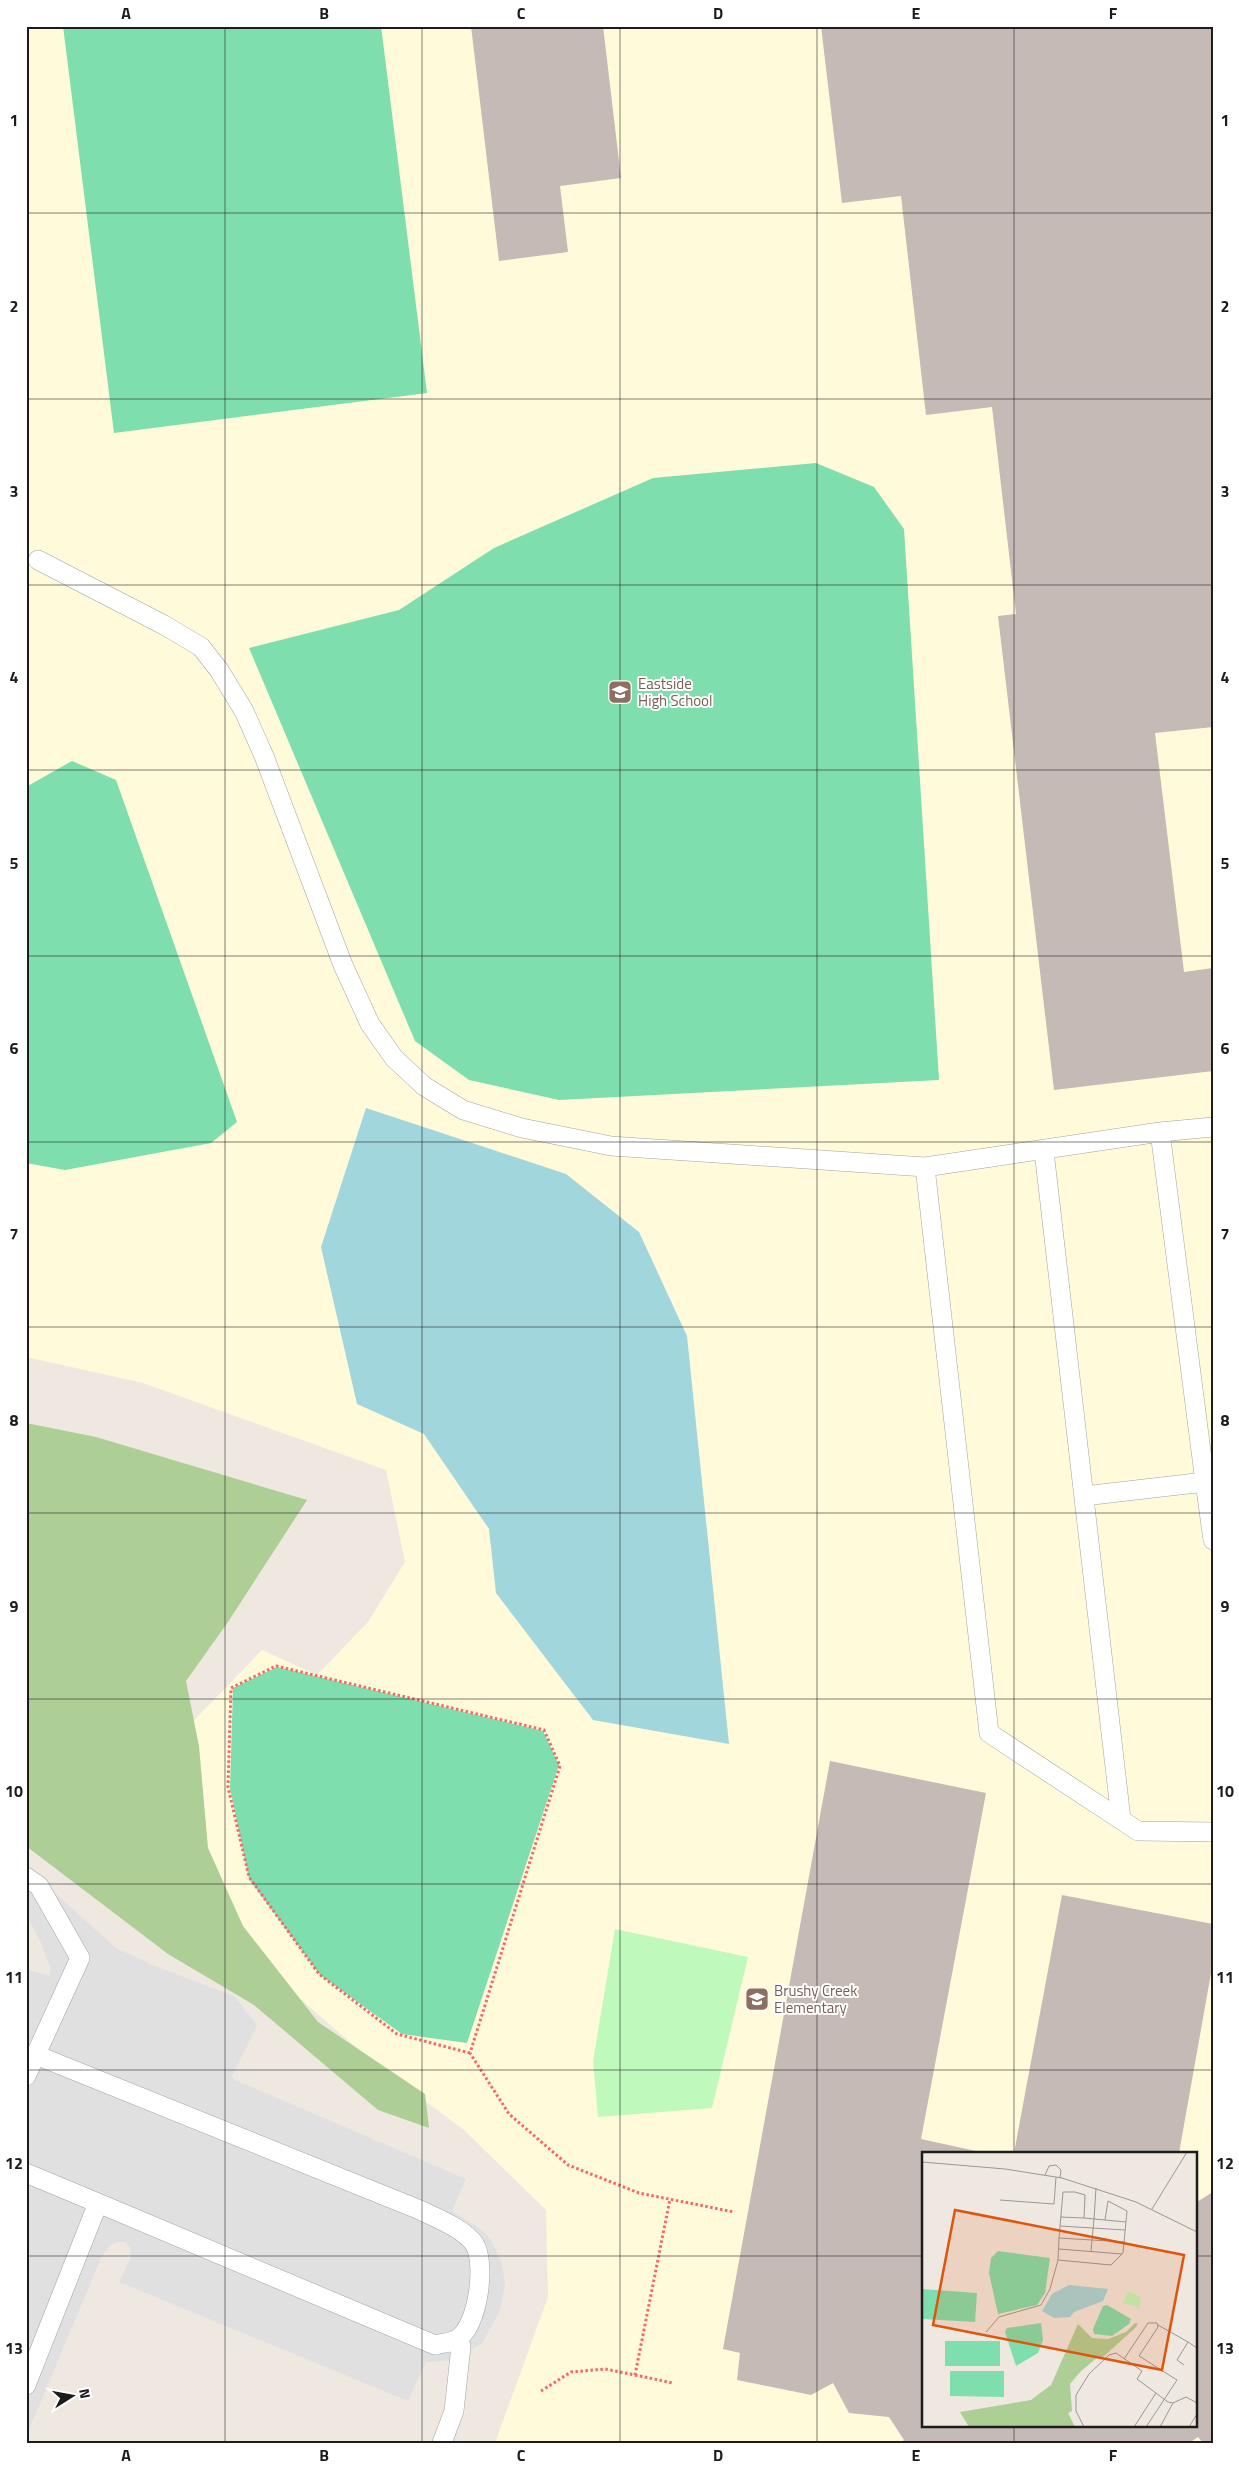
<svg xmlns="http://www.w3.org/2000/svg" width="1239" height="2469" font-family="'Titillium Web',sans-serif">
<rect width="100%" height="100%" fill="#eee8e1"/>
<path fill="#fffad9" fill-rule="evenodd" d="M26,26H1213V2443H495L548,2297L546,2210L464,2130L372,2061L229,1937L178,1737L262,1650L317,1675L368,1622L405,1562L386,1470L143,1383L26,1357ZM923,2153H1195V2425H923Z"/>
<path fill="#adce95" d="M26,1423L96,1437L307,1500L228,1622L186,1681L199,1746L208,1848L243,1926L318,2022L425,2094L429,2128L378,2110L254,2005L168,1954L26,1846Z"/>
<path fill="#bffabc" d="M615,1929L748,1957L712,2108L598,2117L593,2061Z"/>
<path fill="#7edead" d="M63,26H381L427,393L114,433Z
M816,463L874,487L904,529L939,1080L559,1100L469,1080L415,1041L249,648L399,610L494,548L653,478Z
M72,761L116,780L237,1122L211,1143L65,1170L26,1163V787Z
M277,1667L543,1731L559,1765L467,2043L402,2034L320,1975L249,1879L230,1788L233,1688Z"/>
<path fill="#e0e0e0" d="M26,1867L116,1948L160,1968L234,1996L257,2025L231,2078L466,2179L452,2211L482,2230L491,2240L502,2263L505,2285L500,2311L482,2343L457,2360L426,2362L408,2401L119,2282L131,2257L130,2248L125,2242H117L110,2245L101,2258L26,2437V1969L49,1976L51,1969L41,1943L26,1914Z"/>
<path fill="#a1d6dc" d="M366,1108L566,1174L639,1232L687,1336L729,1744L593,1720L496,1593L489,1529L424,1434L357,1404L321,1247Z"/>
<path fill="#c5bab5" d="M471,26H603L621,178L560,186L568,252L499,261Z
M821,26H1213V727L1155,733L1184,972L1213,968V1071L1054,1090L998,616L1016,614L992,407L926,415L901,196L842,203Z
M830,1761L986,1793L921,2139L985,2153H923V2425H1195V2203L1213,2192V2440L1209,2443H1203L1198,2437L1189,2443H901L904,2440L889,2417L849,2413L833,2383L811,2395L737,2380L740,2353L723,2349Z
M1062,1895L1213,1924V1962L1179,2153H1014Z"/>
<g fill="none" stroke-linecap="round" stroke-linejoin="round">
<g stroke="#a3a3a3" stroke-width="20">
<path id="lane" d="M38,560L164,625L201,647L219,670L244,711L264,756L343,965L370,1024L394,1058L424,1086L463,1110L522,1128L611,1146L925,1167
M1213,1127L1160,1132L1205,1482L1213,1481
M1160,1132L925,1167L989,1733L1138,1831L1213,1832
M1044,1151L1121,1819
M1084,1496L1205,1482L1213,1540
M26,1877L39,1886L80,1958L26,2076
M26,2173L98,2203
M26,2385L98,2203L435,2345C442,2343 451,2343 457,2339C478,2327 486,2265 475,2245C465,2229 436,2218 420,2210L36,2055
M442,2443L454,2411L461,2346L458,2339"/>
</g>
<path stroke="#fb6568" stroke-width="3" stroke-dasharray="2.5 2.5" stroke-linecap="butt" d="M470,2053L397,2034L319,1974L249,1877L228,1787L231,1688L276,1666L544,1730L560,1766L470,2053L509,2114L568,2165L639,2193L734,2212
M635,2375L673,2383
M541,2391L571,2372L605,2369L635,2375L670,2199"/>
<use href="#lane" stroke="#fff" stroke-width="19"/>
</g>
<path fill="none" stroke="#1c1c1c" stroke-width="1" stroke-opacity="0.55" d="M225,26V2443M422,26V2443M620,26V2443M817,26V2443M1014,26V2153M26,213H1213M26,399H1213M26,585H1213M26,770H1213M26,956H1213M26,1142H1213M26,1327H1213M26,1513H1213M26,1699H1213M26,1884H1213M26,2070H1213M26,2256H923M1195,2256H1213M1014,2425V2443"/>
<defs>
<g id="school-square" transform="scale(1.25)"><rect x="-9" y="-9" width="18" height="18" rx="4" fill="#8d6e63" stroke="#fff"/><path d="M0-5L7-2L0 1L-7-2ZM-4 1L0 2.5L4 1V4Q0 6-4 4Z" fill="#fff"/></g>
</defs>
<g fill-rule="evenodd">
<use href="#school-square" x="620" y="692"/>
<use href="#school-square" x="757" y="1999"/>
</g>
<g text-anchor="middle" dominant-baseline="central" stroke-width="4" stroke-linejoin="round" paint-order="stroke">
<g font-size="15" fill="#785e54" stroke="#fff" text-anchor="start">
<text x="638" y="683">Eastside<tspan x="638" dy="17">High School</tspan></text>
<text x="774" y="1990">Brushy Creek<tspan x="774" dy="17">Elementary</tspan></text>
</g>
</g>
<g transform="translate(922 2152)">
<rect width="275" height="275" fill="#eee8e1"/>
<path d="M213,171L216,172L213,176L180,206L176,205L159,219L148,232L150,259L146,261L153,275H47L38,260L109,248L129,233L156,172L170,186L186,187L204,180Z" fill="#adce95"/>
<path d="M206,139L219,145L218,156L201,151Z" fill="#bffabc"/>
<path d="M76,99L128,106L123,141L115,153L76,162L67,121L69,106ZM0,137L55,141L53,170L0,167ZM185,153L209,167L207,172L190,184L172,182L171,177L181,154ZM119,171L121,188L116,201L94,214L83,180L85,176ZM23,189H78V214H23ZM28,219H82V245L28,244Z" fill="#7edead"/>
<path d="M147,133L186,137L181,149L152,160L148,165L132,166L120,159L130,142Z" fill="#a1d6dc"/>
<path fill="none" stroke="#9a9692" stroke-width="1" d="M0,10L83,17L140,26L214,50L275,80M123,23L127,14L134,13L139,18L138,26M78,48L132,52L134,25M230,57L265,0M139,65L162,66M183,68L204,70M138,74L203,78M137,86L136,108L189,113L201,101L205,59L186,49L183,68L172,67L162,66L163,43L153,40H141L137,86L170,88L172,67L174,36M137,97L200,102M169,100L170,88L203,90M236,173L266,190M64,180L77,165L119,153L128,137L136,108M202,207L226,171H235L236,175L217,204L255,228L224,275M262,213L255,208L266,190L275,196M162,275L154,259V243L167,222L187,203L194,201L220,219L215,227L246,250L251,251L264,245L275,251M212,275L234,241M238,275L251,251M267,275L275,262"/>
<path fill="#de560d" fill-opacity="0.15" stroke="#de560d" stroke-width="2.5" d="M33,58L262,103L240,218L11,173Z"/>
<rect width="275" height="275" fill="none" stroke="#1c1c1c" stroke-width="2.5"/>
</g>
<rect width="1239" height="2469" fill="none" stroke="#ffffff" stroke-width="55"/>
<g transform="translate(72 2396) rotate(79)" stroke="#ffffff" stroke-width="4" paint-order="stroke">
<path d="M0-4L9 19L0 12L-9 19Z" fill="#1c1c1c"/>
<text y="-8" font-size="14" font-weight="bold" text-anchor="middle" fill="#1c1c1c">N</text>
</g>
<rect x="28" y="28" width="1184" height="2414" fill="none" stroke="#1c1c1c" stroke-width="2"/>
<g font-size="16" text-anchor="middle" font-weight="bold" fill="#1c1c1c">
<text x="126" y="19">A</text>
<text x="324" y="19">B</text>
<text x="521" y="19">C</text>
<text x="718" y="19">D</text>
<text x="916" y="19">E</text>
<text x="1113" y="19">F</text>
<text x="14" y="126">1</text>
<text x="1225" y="126">1</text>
<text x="14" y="312">2</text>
<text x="1225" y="312">2</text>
<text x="14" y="497">3</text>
<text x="1225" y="497">3</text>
<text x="14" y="683">4</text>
<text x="1225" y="683">4</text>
<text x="14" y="869">5</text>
<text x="1225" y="869">5</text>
<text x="14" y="1054">6</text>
<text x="1225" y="1054">6</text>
<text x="14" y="1240">7</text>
<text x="1225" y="1240">7</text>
<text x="14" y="1426">8</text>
<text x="1225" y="1426">8</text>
<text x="14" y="1612">9</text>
<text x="1225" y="1612">9</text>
<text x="14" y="1797">10</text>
<text x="1225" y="1797">10</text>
<text x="14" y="1983">11</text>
<text x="1225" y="1983">11</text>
<text x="14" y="2169">12</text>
<text x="1225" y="2169">12</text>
<text x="14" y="2354">13</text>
<text x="1225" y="2354">13</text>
<text x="126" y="2461">A</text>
<text x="324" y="2461">B</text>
<text x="521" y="2461">C</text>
<text x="718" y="2461">D</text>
<text x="916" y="2461">E</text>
<text x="1113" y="2461">F</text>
</g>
</svg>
